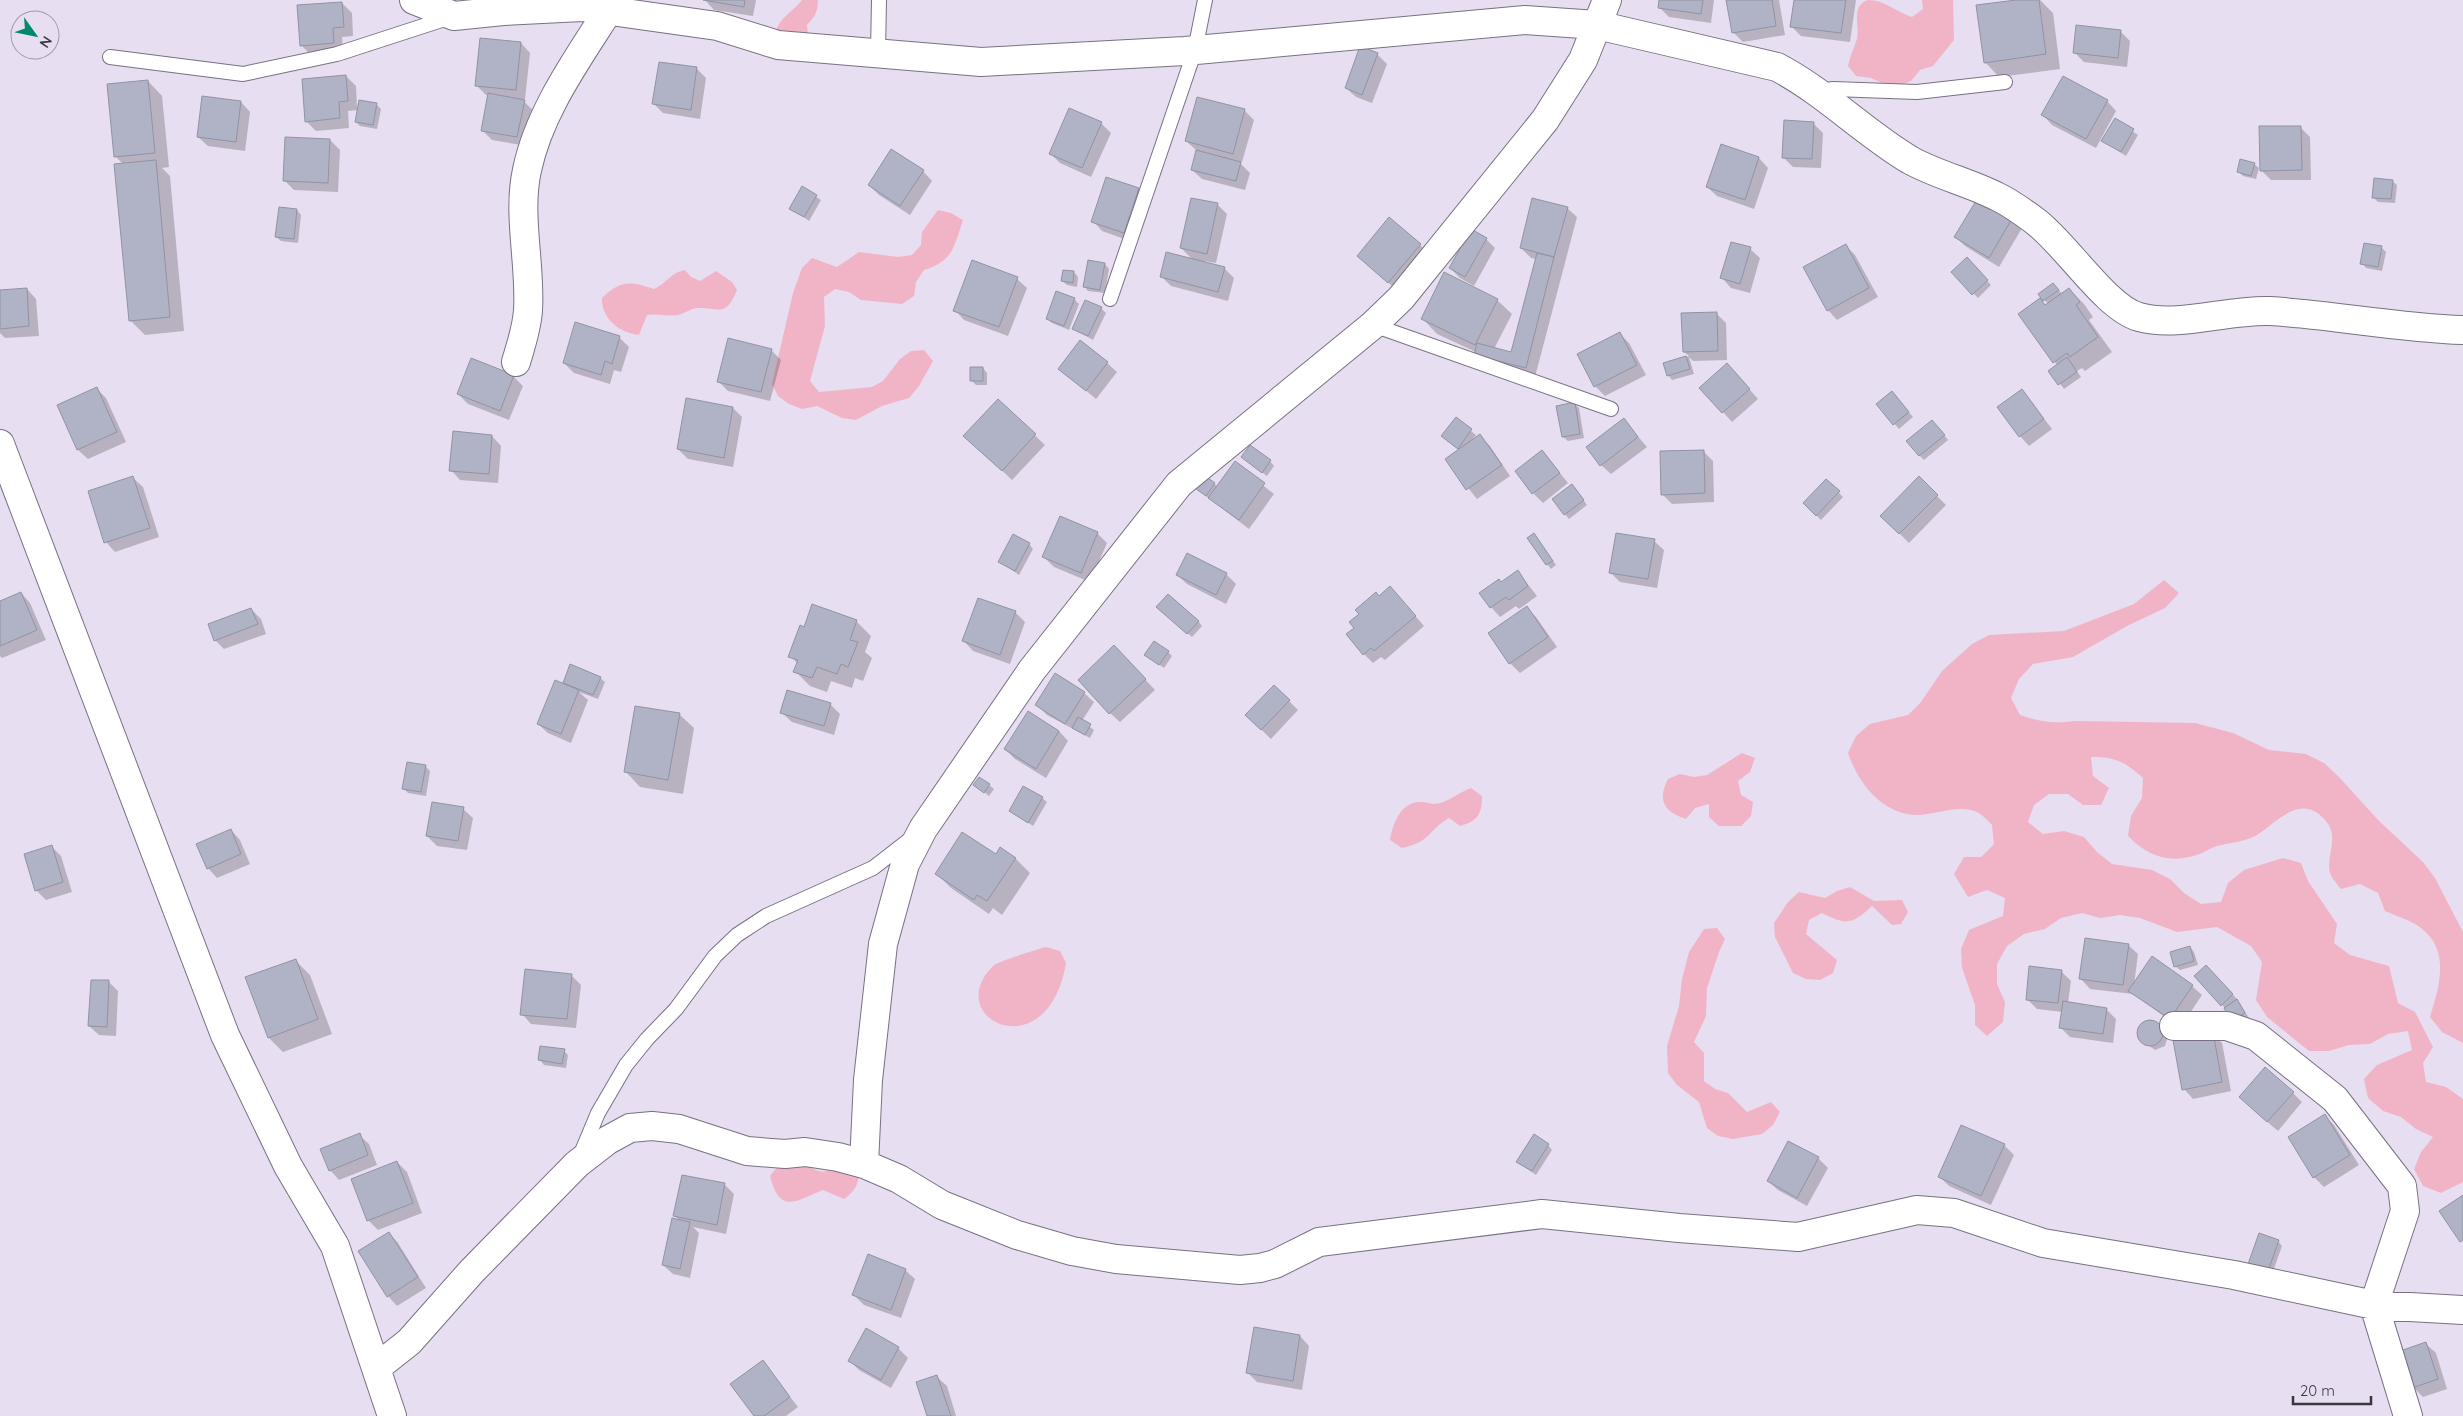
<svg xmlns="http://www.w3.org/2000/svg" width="2463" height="1416" font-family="Quicksand,sans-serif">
<rect width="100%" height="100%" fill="#e7def1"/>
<path fill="#f1b4c6" d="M802,0H818C818,11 815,17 807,25L808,34L775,37C777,18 791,14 802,0Z
M1868,0C1885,0 1896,12 1912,17L1923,9L1922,0H1953L1954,40L1933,66L1920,70L1911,81L1898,86L1884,84L1871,78L1856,76L1848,66C1850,56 1854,48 1857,39C1860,25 1850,6 1868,0Z
M938,210L951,213L963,220C954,247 953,261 924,270L916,282L914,296L902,304L861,300L849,292L835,289L824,297L825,326L810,381L819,392L872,387L883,381L900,359L911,351L924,350L933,361L919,386L909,398L882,406L856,420L842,418L817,406L802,409L789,404L778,396L772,384L793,293L802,268L812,258L837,267L859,252L898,257L912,255L921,245L922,232Z
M685,270L691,277L700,281L716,271L732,282L737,290C725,319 719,307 697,308C690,309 685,313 678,315C669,317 658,313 647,315L639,335C619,333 601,318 602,298C621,280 630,281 654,289C666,284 671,272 685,270Z
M2164,580L2179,593L2165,608L2127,626L2073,657L2033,664L2019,679L2011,698L2020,715C2040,722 2055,724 2075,721L2195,723L2233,733L2269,750L2306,754L2324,763L2339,777L2379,821L2423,862L2435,878L2463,932V1043L2442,1032L2430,1017C2439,987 2451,951 2421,928C2411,920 2396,916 2385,911L2378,893L2360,884L2341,889C2338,885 2332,879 2330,873C2325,853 2343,835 2321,816C2295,793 2271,830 2251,838C2241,842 2228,843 2217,846C2210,848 2204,853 2197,855C2168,864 2148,856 2128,836L2131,816L2142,798L2143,778C2125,762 2116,757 2091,757L2093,776L2109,788L2101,805H2083L2068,794H2049L2034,805L2028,822L2043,834L2064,831L2084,837L2097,852L2112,864L2152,870L2170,879L2184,893L2201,904L2221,902L2228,883L2244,870L2283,858L2301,863L2308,881L2337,924L2334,943L2350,955L2389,966L2398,1003L2415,1012L2433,1047L2423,1063L2426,1082L2446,1087L2463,1099V1182L2441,1193L2423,1186L2414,1169L2421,1152L2433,1137L2416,1129L2401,1117L2383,1111L2368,1098L2364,1079L2377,1065L2412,1050L2408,1031L2388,1034L2370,1044L2349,1045L2329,1051H2309L2267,1017L2256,1000L2262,962L2251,946L2217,927L2177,932L2140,918L2120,915L2100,918L2082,913L2061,918L2045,929L2024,934L2007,946L1997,964V984L2005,1002L2003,1022L1987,1036L1975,1025V1005L1962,968L1961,949L1969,930L2003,916L2005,898L1987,890L1968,897L1954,874L1964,857H1981L1994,844L1992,825C1988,821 1983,815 1977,812C1960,804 1937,814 1919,815C1883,816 1858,783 1848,753L1856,736L1870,724L1908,715L1921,702L1942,671L1972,644L1989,635L2064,631L2134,604Z
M1742,753L1755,758L1750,772L1738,781L1741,795L1753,802L1751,816L1741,826H1719L1709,817V804L1695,808L1686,819C1664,812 1657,800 1668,779L1680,774L1694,777L1707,775Z
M1471,788L1482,796C1482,814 1478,821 1460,826L1449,818C1427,831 1431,842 1402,848L1390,840C1393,823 1401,800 1423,802C1426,802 1431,804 1434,804C1446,804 1459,792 1471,788Z
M1850,887L1874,901L1902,900L1908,912L1901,924L1892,925L1872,906C1852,925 1846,925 1822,913L1809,920L1806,934L1837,960L1833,973L1820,980L1806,979L1793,973L1775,937L1774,923L1788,902L1799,892L1825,898L1837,891Z
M1717,928L1725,939L1719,952L1707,988L1706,1016L1694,1042L1704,1053V1081L1715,1089L1728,1093L1747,1112L1771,1102L1780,1112L1773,1125L1762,1134L1733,1139L1718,1136L1707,1128L1699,1102L1677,1085L1668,1073L1667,1046L1679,1006L1682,979L1689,952L1704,929Z
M1046,947L1060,951L1066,963C1048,1071 940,1019 993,966C996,962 1039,949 1046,947Z
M803,1162C815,1170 823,1177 835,1166L859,1174C858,1187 853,1192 844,1199L823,1190C797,1200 780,1216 770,1176C779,1163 787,1163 803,1162Z"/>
<path fill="#0003" d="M705,0H756L753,16L714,10Z
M1661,0H1714L1711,23L1669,17L1660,8Z
M1728,0H1779L1785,35L1743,42L1733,32Z
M1795,0H1856L1850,42L1801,36L1791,26Z
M2025,0H2040L2053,13L2060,69L1999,77L1985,62Z
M342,3L352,13L353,36L342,37L343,53L311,55L301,45Z
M2120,31L2130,41L2127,67L2084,62L2074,52Z
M521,43L530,53L525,99H521L534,111L527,146L492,140L482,130L489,95H486L476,85Z
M1377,54L1387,64L1372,103L1356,97L1346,88Z
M697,69L706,78L700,119L663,113L653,103Z
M346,76L356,86L357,109L376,104L381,109L377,129L360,126L356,122L358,110L348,111L349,128L316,131L306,121Z
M148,81L162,96L169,167L162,168L170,176L184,331L145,335L130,320L123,164L115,156Z
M2107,101L2116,111L2096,148L2052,125L2043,115Z
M241,102L250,112L245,151L208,146L198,137Z
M1244,110L1254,120L1242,162H1239L1250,173L1245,190L1202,179L1192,170L1197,151L1186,141Z
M2116,120L2138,135L2126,156L2103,141Z
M1101,123L1111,133L1091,177L1060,163L1051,154Z
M1813,123L1823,133L1821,168L1793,167L1783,157Z
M2300,127L2310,137L2311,180H2271L2262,171Z
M330,140L340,150L338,192L294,190L284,180Z
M1722,146L1759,158L1768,168L1754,209L1717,196L1707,187Z
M2254,164L2259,168L2256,179L2243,176L2239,172Z
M923,171L932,181L910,215L879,195L869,185Z
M2392,181L2397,185L2395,203L2378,202L2374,198Z
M803,188L821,200L809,221L791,208Z
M1138,189L1148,198L1133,242L1102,231L1093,221Z
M1217,204L1227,214L1216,263L1205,261L1204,263L1224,268L1234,278L1228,301L1171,286L1161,276L1193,260L1181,248Z
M280,208L297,210L301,215L298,243L281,241L276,237Z
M1567,208L1577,217L1535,377L1485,364L1476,352L1437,334L1423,319L1497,300L1512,314L1494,349L1512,354L1536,259L1531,258L1521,248Z
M2013,218L2022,228L1999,267L1965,246L1956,237Z
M1486,239L1495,248L1474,286L1460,278L1450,268Z
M1420,245L1430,255L1398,291L1368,265Z
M1845,245L1855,255L1878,297L1837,320L1828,310Z
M2382,248L2386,252L2382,271L2366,268L2362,263Z
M1750,249L1760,258L1750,293L1731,288L1722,278Z
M1971,263L1991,285L1978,298L1953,272Z
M1105,264L1109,269L1105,293L1088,291L1084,286Z
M1074,272L1078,277L1077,287L1067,285L1062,281Z
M1017,279L1027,288L1008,336L964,320L955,310Z
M27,289L36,299L39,336L5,338L0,333V292Z
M2058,289L2062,294L2069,289L2084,304L2093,317L2089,320L2112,352L2085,371L2082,368L2077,371L2081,377L2064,389L2050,371L2057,365L2020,314L2046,306L2049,304L2044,300Z
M1074,299L1079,304L1069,330L1052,323L1047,319Z
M1101,308L1106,313L1093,340L1073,329Z
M1716,313L1726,323L1727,360L1693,361L1689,357L1694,374L1672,380L1668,375L1664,364L1689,356L1684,352Z
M1619,333L1629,343L1646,375L1605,396L1595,386Z
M619,337L629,347L621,372L614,370L610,384L574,373L564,363Z
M771,350L781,360L770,401L728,391L719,382Z
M1107,363L1117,372L1096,399L1060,369Z
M983,368L987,373V385H976L972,381Z
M1736,374L1758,399L1732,422L1723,412Z
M513,376L523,386L509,420L468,404L458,394Z
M97,389L106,398L126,442L88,459L78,450L59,406Z
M2022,390L2052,429L2029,446L2020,436Z
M1896,397L1913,417L1899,429L1877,404Z
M998,400L1045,445L1012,480L975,445Z
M1574,404L1579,408L1584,438L1568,441L1563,437Z
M733,408L742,417L733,467L688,459L678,449Z
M1456,419L1476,435L1470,442L1480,436L1490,446L1510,476L1477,499L1446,460L1460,450L1447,441Z
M1624,420L1647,447L1611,474L1601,465Z
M1937,426L1948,440L1924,460L1920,456Z
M492,436L501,446L498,483L460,480L451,470Z
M1542,451L1568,483L1543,503L1533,493Z
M1703,451L1713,461L1714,502L1672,504L1662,494Z
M1247,461H1270L1274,466L1267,476Z
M1235,463L1274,494L1249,529L1198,490L1202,474L1218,487Z
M133,478L143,487L159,537L115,552L106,542Z
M1919,478L1946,505L1909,543L1882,516Z
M1826,480L1843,497L1821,520L1804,503Z
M1576,490L1587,505L1569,519L1553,500Z
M1097,533L1107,543L1090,582L1054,567L1044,557Z
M1534,534L1556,565L1551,569L1547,564Z
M1654,541L1664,550L1657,588L1620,582L1610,572Z
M1029,544L1033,549L1019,575L1000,562Z
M1188,554L1226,574L1236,584L1226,604L1187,584L1177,575Z
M1518,572L1537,596L1519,609L1516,606L1500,617L1491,607L1502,583Z
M1390,587L1424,626L1385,660L1381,657L1373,663L1364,654L1356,628L1379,597Z
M21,593L30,603L46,640L2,658L0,656V602Z
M1527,608L1536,617L1557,647L1520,673L1510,663Z
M251,609L261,619L266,634L224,649L215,640Z
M1162,611L1198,621L1202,626L1192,637Z
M1015,612L1025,622L1010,664L973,651L964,641Z
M856,621L871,636L865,652L872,658L863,681L855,678L852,688L831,681L827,692L810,686L795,671L798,664L790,656L804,628Z
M1168,652L1172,656L1164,668L1151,659Z
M1124,657L1155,690L1120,722L1110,713Z
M571,666L600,678L605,682L598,699L579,692L588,700L571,743L548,733L538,724L563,685Z
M1274,686L1298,710L1271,739L1246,715Z
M1084,693L1094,702L1082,721L1094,730L1090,738L1047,715L1037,705Z
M830,704L840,714L834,735L792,722L782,713Z
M1028,713L1059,731L1068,741L1046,778L1015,759L1005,749Z
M679,714L694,728L683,794L640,787L626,772Z
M425,766L430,771L426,796L408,793L404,789Z
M975,785H989L994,789L989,796Z
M1042,798L1047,802L1033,826L1010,811Z
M463,809L473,818L467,850L437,846L427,836Z
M231,830L240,840L250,864L217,878L208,868Z
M52,847L61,856L72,892L46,900L36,890Z
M996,856L1016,859L1030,873L1002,915L993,908L989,914L951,888L936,873Z
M2128,945L2138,954L2134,985L2192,986L2202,995L2180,1028L2133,994L2090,989L2081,979Z
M2190,947L2194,952L2198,965L2180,970L2175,966Z
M295,960L310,975L332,1034L283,1052L269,1038Z
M2206,967L2237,999L2249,1018L2237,1025L2225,1008L2195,976Z
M2061,971L2071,981L2068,1003L2106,1009L2116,1019L2113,1043L2070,1037L2060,1027L2063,1012L2037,1009L2027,999Z
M571,975L581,985L576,1028L531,1024L522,1014Z
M109,982L118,991L116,1036L99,1035L89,1026Z
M2150,1021L2159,1025L2167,1039L2165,1046L2155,1050L2141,1040L2139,1031L2142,1025Z
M2212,1034L2222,1043L2231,1091L2193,1099L2184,1089Z
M564,1051L568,1055L566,1068L544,1065L540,1060Z
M2293,1093L2302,1102L2278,1131L2250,1107Z
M2325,1116L2334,1125L2359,1165L2324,1187L2314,1177L2289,1138Z
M359,1135L369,1144L377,1165L339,1180L330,1170Z
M1548,1145L1552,1150L1536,1175L1517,1162Z
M2004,1145L2014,1155L1991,1205L1949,1186L1939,1176Z
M1818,1158L1828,1168L1807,1206L1778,1190L1768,1181Z
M397,1162L407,1172L422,1213L378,1230L368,1220Z
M683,1176L725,1185L734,1194L726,1234L693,1227L699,1233L690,1278L673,1274L663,1265L681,1222L675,1216Z
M389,1233L398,1243L426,1288L397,1306L388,1296Z
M2278,1241L2282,1246L2271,1277L2253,1271Z
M905,1270L915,1279L901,1318L864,1305L854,1295Z
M866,1330L898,1348L908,1358L891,1388L859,1370L849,1360Z
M1300,1336L1309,1346L1302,1390L1257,1382L1248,1373Z
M2426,1344L2436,1353L2447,1389L2423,1397L2413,1387Z
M763,1362L798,1407L786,1416H756Z
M937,1377L947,1386L956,1416H928Z"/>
<path fill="#b0b2c5" stroke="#9193a5" d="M703,0H745L744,7Z
M1659,0H1703L1701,14L1658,8Z
M1726,0H1772L1776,26L1732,33Z
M1794,0H1846L1841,33L1790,27Z
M2016,0H2039L2046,54L1984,63L1976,5Z
M342,2L344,27L333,28L334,43L300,46L297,5Z
M2076,25L2121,30L2118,58L2073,53Z
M480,38L521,42L516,90L475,86Z
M1360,46L1378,53L1362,95L1345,88Z
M659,62L697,67L691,110L652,104Z
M346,75L348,101L339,102L340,118L305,122L302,79Z
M2063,76L2108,100L2086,139L2041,115Z
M148,80L155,153L114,157L107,84Z
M488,93L525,100L517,137L481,131Z
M202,96L241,101L236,142L197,137Z
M1197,97L1245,109L1233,154L1185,141Z
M359,100L377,103L373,125L355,122Z
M1069,108L1102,122L1082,168L1049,154Z
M2115,118L2134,129L2121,152L2101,141Z
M1784,120L1814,122L1812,159L1782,158Z
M2259,126H2301L2302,170L2260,171Z
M285,137L330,139L328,183L283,181Z
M1721,144L1759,157L1745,200L1706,187Z
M891,149L924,170L900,206L868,185Z
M1196,150L1241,162L1236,181L1191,170Z
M2240,159L2255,163L2251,176L2237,172Z
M156,160L170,317L129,321L114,164Z
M1106,177L1139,188L1124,233L1091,222Z
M2374,178L2393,180L2391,199L2372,198Z
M802,186L817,195L804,217L789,209Z
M1979,196L2013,217L1989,258L1954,237Z
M1191,198L1218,203L1207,254L1180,248Z
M1532,198L1568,207L1554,257L1520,248Z
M279,207L297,209L294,239L275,237Z
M1389,217L1421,244L1388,283L1357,256Z
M1471,229L1487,238L1465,277L1449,268Z
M1731,242L1751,247L1740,284L1720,278Z
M2364,243L2382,246L2378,267L2360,264Z
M1846,244L1869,288L1827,311L1803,267Z
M1166,252L1225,267L1218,292L1160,277Z
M1537,253L1554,257L1526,368L1474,355L1477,343L1511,352Z
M1967,257L1988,280L1972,295L1951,272Z
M972,260L1018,277L999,327L953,311Z
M1088,260L1105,263L1100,290L1083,287Z
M1063,270L1074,271L1073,283L1061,281Z
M1444,272L1498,299L1475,345L1421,319Z
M2053,283L2059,290L2043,301L2038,294Z
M27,288L29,326L0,329V290Z
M2069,288L2080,302L2076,305L2098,337L2070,357L2067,353L2053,363L2018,314L2040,298L2045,305Z
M1056,291L1075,298L1064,326L1046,319Z
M1085,300L1102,307L1088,336L1072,329Z
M1717,312L1718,351L1683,352L1681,313Z
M575,322L620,336L612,364L605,361L601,375L563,363Z
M1620,332L1637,365L1594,387L1577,354Z
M728,338L772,349L761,392L717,382Z
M1080,340L1108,362L1086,391L1058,369Z
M1686,356L1690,369L1667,376L1663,363Z
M2067,357L2077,372L2058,385L2048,371Z
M471,358L514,375L500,411L457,394Z
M1727,363L1750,389L1722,413L1699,388Z
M970,367H983V381H970Z
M97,387L117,432L77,450L57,405Z
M2022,389L2044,419L2019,437L1997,407Z
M1892,391L1909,412L1893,425L1876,404Z
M686,398L733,407L724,458L677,449Z
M998,399L1036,434L1002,471L963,436Z
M1575,402L1580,434L1562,437L1556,406Z
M1456,417L1472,429L1458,449L1441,436Z
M1624,418L1638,437L1600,466L1586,447Z
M1932,420L1945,435L1919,456L1906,441Z
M453,431L492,435L489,474L449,471Z
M1480,434L1502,465L1466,490L1445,459Z
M1250,445L1271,460L1262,473L1241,457Z
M1542,450L1560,473L1532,494L1515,471Z
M1704,450L1705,493L1661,495L1660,451Z
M1235,461L1265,483L1239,520L1208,498Z
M1201,473L1215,483L1206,496L1192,486Z
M133,476L150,528L104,543L88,491Z
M1919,476L1938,495L1899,534L1880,516Z
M1826,479L1840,491L1816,516L1803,503Z
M1572,484L1584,500L1564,515L1552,499Z
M1060,516L1098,532L1081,573L1042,557Z
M1534,533L1553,561L1546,565L1527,538Z
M1616,533L1655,539L1648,579L1609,573Z
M1013,534L1030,543L1015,571L998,562Z
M1187,553L1227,573L1216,595L1176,575Z
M1518,570L1528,586L1509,600L1506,597L1490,608L1479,593L1499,579L1501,582Z
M1390,586L1416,616L1374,651L1371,648L1363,655L1346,634L1354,628L1349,622L1359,614L1355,610L1376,592L1379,596Z
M21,592L37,630L0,646V601Z
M1168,594L1199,621L1187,634L1156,607Z
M978,598L1016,611L1000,655L962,641Z
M812,604L857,620L850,640L858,642L848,667L841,664L837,674L817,667L812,678L793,672L798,660L788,657L800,625L804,627Z
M1527,606L1548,637L1509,664L1488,633Z
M251,608L258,624L214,641L208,624Z
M1154,641L1169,651L1159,665L1144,655Z
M1114,645L1146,679L1109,714L1078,680Z
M570,664L601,677L593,695L563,683Z
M1055,673L1085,692L1065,724L1035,705Z
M555,680L579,690L561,734L537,724Z
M1274,685L1290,700L1261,730L1245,715Z
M787,690L831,703L824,726L780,713Z
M635,706L680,713L668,780L624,772Z
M1028,711L1059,731L1036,769L1004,749Z
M1078,717L1091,724L1085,735L1072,728Z
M407,762L426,765L421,792L402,789Z
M979,777L990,784L984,793L973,785Z
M1023,786L1043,797L1028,823L1009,811Z
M432,802L464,807L458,841L426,836Z
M231,829L241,854L207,869L196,844Z
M962,832L996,854L1000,847L1016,858L987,901L977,895L974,900L935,874Z
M52,845L63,882L35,891L24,854Z
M2085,938L2129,944L2123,985L2079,979Z
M2190,946L2194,961L2174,967L2170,952Z
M2152,956L2193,985L2170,1019L2128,991Z
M296,959L318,1019L268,1038L245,977Z
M2206,965L2233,994L2221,1006L2194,976Z
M2029,966L2062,970L2058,1003L2026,1000Z
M525,969L572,974L567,1019L520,1015Z
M91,980H109L107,1027L88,1026Z
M2237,999L2245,1013L2231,1021L2224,1008Z
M2063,1001L2107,1008L2103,1034L2059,1028Z
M2137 1033a13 13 0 1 1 26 0a13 13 0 1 1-26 0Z
M2213,1032L2222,1082L2182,1090L2173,1040Z
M540,1046L565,1049L562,1064L538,1060Z
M2265,1067L2294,1092L2267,1122L2239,1097Z
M2325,1114L2350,1155L2313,1178L2288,1137Z
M1961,1125L2005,1144L1981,1196L1938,1177Z
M360,1133L368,1155L329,1171L320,1149Z
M1534,1134L1549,1144L1532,1171L1516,1162Z
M1788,1141L1819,1157L1797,1198L1767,1181Z
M397,1161L413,1203L367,1221L351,1179Z
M682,1175L725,1183L717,1225L673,1216Z
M2463,1195V1240L2460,1242L2439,1211Z
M672,1218L690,1222L680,1269L662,1265Z
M389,1232L418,1277L387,1297L358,1251Z
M2259,1233L2279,1240L2267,1274L2247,1267Z
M868,1254L906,1269L891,1310L852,1295Z
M1254,1327L1300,1335L1293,1381L1246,1373Z
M866,1328L899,1347L881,1380L848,1361Z
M2426,1342L2438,1379L2412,1388L2400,1351Z
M763,1360L790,1397L764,1416H754L730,1384Z
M937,1375L951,1416H927L916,1382Z"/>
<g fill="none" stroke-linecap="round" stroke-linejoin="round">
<g stroke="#797182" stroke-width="16">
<path id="lane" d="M878,53L879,0
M110,57L243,74L337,54L451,17
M1819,91L1833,89L1917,92L2005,82
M1110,299L1195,50L1205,0
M1373,325L1611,409
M580,1156L598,1113L626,1065L647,1039L676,1009L715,956L737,935L766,916L873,868L913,837"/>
</g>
<g stroke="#797182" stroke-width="30">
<path id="street" d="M414,0L454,16L503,11L582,7L717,26L778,45L981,62L1185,51L1525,20L1597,25L1777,67C1825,92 1863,132 1910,160C1937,175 1968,182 1996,196C2009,202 2023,212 2035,221C2066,244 2106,308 2139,317C2179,328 2229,309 2270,311C2335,315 2398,328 2463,330
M516,362C521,345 527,328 528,310C531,265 517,215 527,170C539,112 577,60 608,11
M0,444L225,1035L288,1166L335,1246L392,1416
M2174,1026H2227L2256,1036L2335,1099L2402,1186L2405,1211L2374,1305L2408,1416
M864,1164L868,1080L883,944L905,864L923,829L1032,670L1179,484L1373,325L1401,298L1545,120L1583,60L1607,0
M376,1368L409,1342L472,1271L577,1164L608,1140L630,1128L652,1126L679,1129L747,1151L785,1154L805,1152L838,1157L864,1164L899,1179L942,1205L1017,1235L1072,1251L1116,1259L1240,1270L1260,1268L1275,1264L1319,1242L1542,1214L1679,1228L1798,1237L1917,1210L1954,1213L2043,1243L2234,1275L2374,1305L2463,1310"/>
</g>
<use href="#lane" stroke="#fff" stroke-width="14"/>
<use href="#street" stroke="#fff" stroke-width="28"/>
</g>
<g transform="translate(35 35) rotate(123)"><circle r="24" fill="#e7def1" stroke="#a29baa"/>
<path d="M0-4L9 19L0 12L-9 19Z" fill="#01896e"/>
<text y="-8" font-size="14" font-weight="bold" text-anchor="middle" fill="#3b373f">N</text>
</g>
<path d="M2293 1396v8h78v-8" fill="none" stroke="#3b373f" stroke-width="2.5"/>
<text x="2300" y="1396" font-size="15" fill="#3b373f" stroke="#e7def1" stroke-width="4" paint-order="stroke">20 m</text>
</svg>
